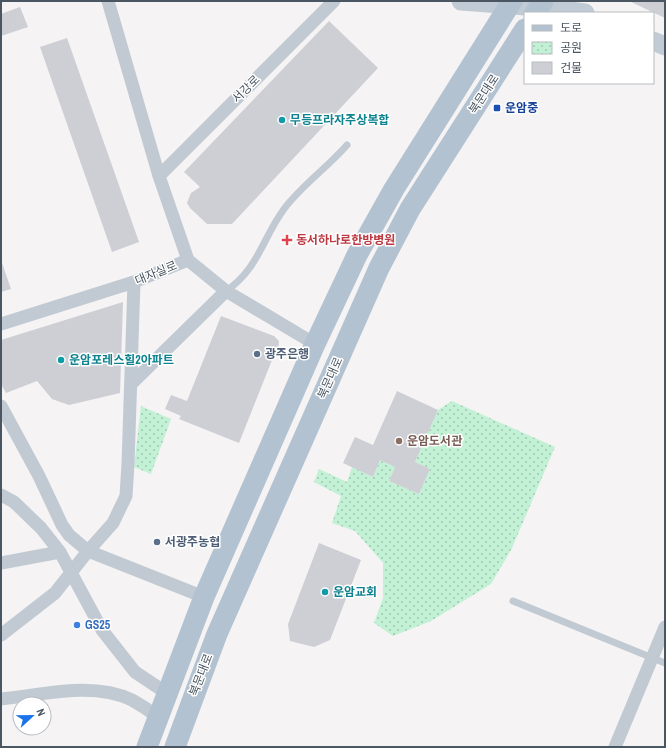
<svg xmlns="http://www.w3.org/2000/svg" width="666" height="748" font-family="'Archivo Narrow','Noto Sans KR',sans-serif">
<defs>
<pattern id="park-dots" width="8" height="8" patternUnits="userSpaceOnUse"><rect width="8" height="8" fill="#c3f1d5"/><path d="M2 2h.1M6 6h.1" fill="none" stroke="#a0c6b0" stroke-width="1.8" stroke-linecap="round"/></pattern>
</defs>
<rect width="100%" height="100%" fill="#f5f3f3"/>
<path fill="url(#park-dots)" d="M452,401L555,447L512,548L491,584L431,621L393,636L374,623L383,598V563L355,531L332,523L341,496L314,482L319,469L347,482L352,467L373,477L380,460L395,467L389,481L419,494L430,469L415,462L438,410Z
M141,406L171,419L151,474L134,467Z"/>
<path fill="#cdcfd5" d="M629,1H665V18Z
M20,7L28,27L1,36V14Z
M329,21L378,68L232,224H207L190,208L187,203L191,193L200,187L184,172Z
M67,38L139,242L112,252L40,47Z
M1,260L11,289L1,292Z
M123,302L120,393L69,405L52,399L37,381L6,393L1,384V340Z
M221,316L274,336L279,341L278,352L274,355L239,443L179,419L181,416L165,409L171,395L187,401Z
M397,391L438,410L415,462L430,469L419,494L389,481L395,467L380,460L373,477L343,463L355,437L373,445Z
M319,543L361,560L330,640L314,647L290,641L288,624Z"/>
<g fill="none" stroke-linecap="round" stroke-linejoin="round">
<path stroke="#c1cad2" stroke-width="7" d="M226,291C259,268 262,239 284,209C302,185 327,168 347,145
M513,601L665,663"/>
<path stroke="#c1cad2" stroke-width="13" d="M108,1L159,176L188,260
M159,176L334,1
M1,324L134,282L188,260L226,291L315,344
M131,384L226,291
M1,406L39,476L62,525L69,535L88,551L204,597
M1,495L14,502L41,528L60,552L102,630L135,672L168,694
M1,563L60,552
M1,635L55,593L88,551L113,523L126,496L128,464L134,282
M1,699C43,695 92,681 132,700C141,705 150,711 158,717
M615,747L665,627"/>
<path stroke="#c1cbd6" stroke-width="19" d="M461,1L539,7L585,13
M653,41L665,46"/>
<path stroke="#b3c2d1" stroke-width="21" d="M535,13L543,1
M147,747L204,597L315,344L357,255L394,189L512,1
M175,747L217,634L379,268L410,209L525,29"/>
</g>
<rect fill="#1a4fb4" stroke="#fff" stroke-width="1.5" x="493" y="104" width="8" height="8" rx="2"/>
<g fill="#0f9aa8" stroke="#fff" stroke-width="1.5">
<circle cx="282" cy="120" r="4"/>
<circle cx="61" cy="360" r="4"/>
<circle cx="325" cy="592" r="4"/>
</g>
<path fill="#e0444e" stroke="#fff" stroke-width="1.5" d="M285 234h4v4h4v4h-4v4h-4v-4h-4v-4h4z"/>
<g fill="#5c6f8a" stroke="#fff" stroke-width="1.5">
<circle cx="257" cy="354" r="4"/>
<circle cx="157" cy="542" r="4"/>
</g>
<circle fill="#8d6e63" stroke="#fff" stroke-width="1.5" cx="399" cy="441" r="4"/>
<circle fill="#3f7fe0" stroke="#fff" stroke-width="1.5" cx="77" cy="625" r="4"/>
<g text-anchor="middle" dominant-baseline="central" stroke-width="3" stroke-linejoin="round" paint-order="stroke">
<g font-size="12" fill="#4a5661" stroke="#fff">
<text transform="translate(246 89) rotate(-45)">서강로</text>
<text transform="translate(484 94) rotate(-57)">북문대로</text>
<text transform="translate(156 273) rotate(-22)">대자실로</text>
<text transform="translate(330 378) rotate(-66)">북문대로</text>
<text transform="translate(201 675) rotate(-69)">북문대로</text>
</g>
<g font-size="12" font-weight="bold" fill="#164399" stroke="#fff" text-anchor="start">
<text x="505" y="108">운암중</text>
</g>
<g font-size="12" font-weight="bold" fill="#0d838f" stroke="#fff" text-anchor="start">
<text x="290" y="120">무등프라자주상복합</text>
<text x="69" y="360">운암포레스힐2아파트</text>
<text x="333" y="592">운암교회</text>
</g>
<g font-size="12" font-weight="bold" fill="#be3a42" stroke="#fff" text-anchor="start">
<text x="296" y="240">동서하나로한방병원</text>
</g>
<g font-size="12" font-weight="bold" fill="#4e5e75" stroke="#fff" text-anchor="start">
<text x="265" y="354">광주은행</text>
<text x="165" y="542">서광주농협</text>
</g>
<g font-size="12" font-weight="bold" fill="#785e54" stroke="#fff" text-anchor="start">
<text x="407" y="441">운암도서관</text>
</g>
<g font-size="12" font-weight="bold" fill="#366cbe" stroke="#fff" text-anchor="start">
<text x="85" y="625">GS25</text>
</g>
</g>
<rect width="666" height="748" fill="none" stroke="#4a5661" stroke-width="4"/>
<rect x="524" y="12" width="130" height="72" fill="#ffffff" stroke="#b7bbc0"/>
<rect x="532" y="25" width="20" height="6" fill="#b3c2d1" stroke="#b7bbc0"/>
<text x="560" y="32" font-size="12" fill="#4a5661">도로</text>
<rect x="532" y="42" width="20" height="12" fill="url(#park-dots)" stroke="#b7bbc0"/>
<text x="560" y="52" font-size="12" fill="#4a5661">공원</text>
<rect x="532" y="62" width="20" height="12" fill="#cdcfd5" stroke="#b7bbc0"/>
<text x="560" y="72" font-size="12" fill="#4a5661">건물</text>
<g transform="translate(32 716) rotate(68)"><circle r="19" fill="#ffffff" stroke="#b7bbc0"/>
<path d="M0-3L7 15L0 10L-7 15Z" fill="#1a73e8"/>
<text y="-6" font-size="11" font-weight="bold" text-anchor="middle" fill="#4a5661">N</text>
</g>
</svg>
